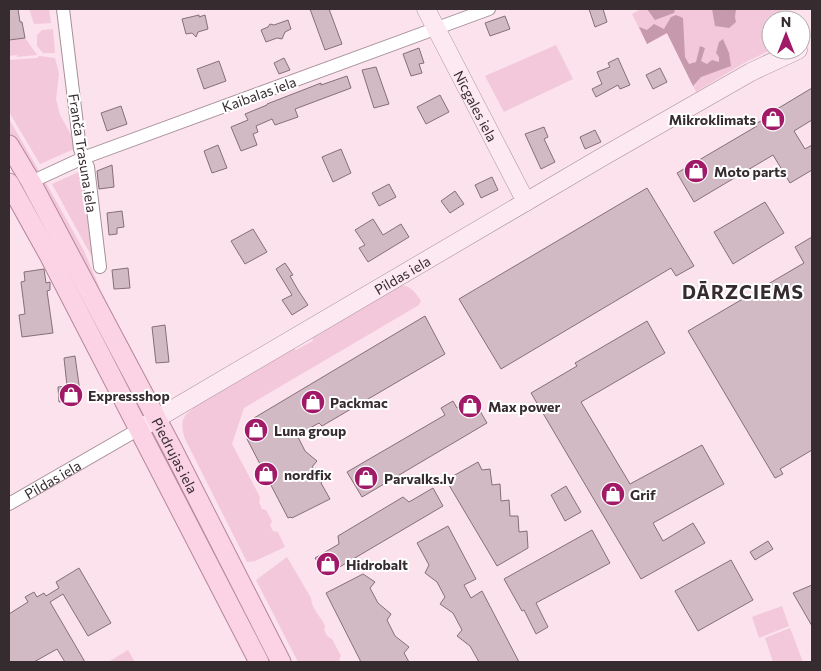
<svg xmlns="http://www.w3.org/2000/svg" width="821" height="671" font-family="Commissioner,sans-serif">
<rect width="100%" height="100%" fill="#fbe2ec"/>
<path fill="#f3c8da" d="M29,9H49L51,23L34,24Z
M641,9H781L788,20H771V50L744,63L696,92L667,33L647,44L632,14Z
M53,29L55,53H43L37,46V35L42,30Z
M25,38L37,55L17,57V55L9,56V40Z
M556,45L573,79L504,112L485,76Z
M39,56L55,58L59,74L56,99L60,115L73,138L74,149L40,164L9,112V60L37,58Z
M9,119L39,171L34,172L29,169L9,134Z
M81,171L85,174L95,254L92,257L52,184Z
M45,181L84,251L98,284L107,314L41,186Z
M401,285C411,286 416,293 421,301L419,305L244,408L232,444L260,497L259,502L262,509L266,510L272,521L270,525L273,531L278,532L285,547L255,561L247,562L185,439C181,425 180,417 193,409L192,405L283,355V353L294,348L296,350L313,341L312,337L394,287Z
M287,557L311,598C311,608 321,617 325,626L324,629L327,636L332,639L341,656L339,659L341,662H298L256,580Z
M782,606L789,626L759,638L752,617Z
M790,628L803,662H773L765,638Z
M128,650L135,662H111L110,661Z"/>
<path fill="#c699ac" d="M647,9H675L674,13L655,20Z
M712,9H736L735,17L736,22L729,28L715,26Z
M676,15L683,18L685,57L689,64L696,62L700,46L705,48L701,61L707,64L712,60L719,62V57L716,53L719,42L723,39L729,53L731,66L701,77L693,86L667,33L647,44L639,27L647,30L654,24L664,29L671,17Z"/>
<path fill="#d2bac4" stroke="#866f78" d="M9,9H18L20,22H22L25,38L9,40Z
M310,9H329L342,44L325,50Z
M589,9H603L607,22L595,27Z
M199,15V17L205,15L208,29L198,32L196,37L192,33L186,34L182,19Z
M505,16L510,29L490,36L485,23Z
M288,20L291,29L285,32L282,39L277,38L266,42L261,30L268,27L270,24L274,25Z
M419,48L424,63L419,64L422,73L411,76L403,54Z
M284,58L290,70L279,74L274,63Z
M618,58L630,85L620,89L618,85L596,97L592,89L602,84L597,72L610,67L608,63Z
M219,61L226,81L204,89L197,69Z
M376,67L389,104L374,108L362,70Z
M660,68L667,82L653,89L646,75Z
M347,76L351,88L295,109L298,117L275,125L272,119L256,126L258,132L253,134L257,145L241,151L231,127L248,120L245,114L267,105V104L321,83V85Z
M812,88V120L794,131L805,149L812,145V170L790,183L773,155L694,202L677,173L757,126L755,124L763,120L762,118Z
M440,95L449,112L426,124L417,107Z
M121,106L127,124L107,131L101,113Z
M544,127L548,137L544,139L555,162L541,169L525,134Z
M595,130L601,142L585,149L580,137Z
M218,145L227,168L212,173L204,151Z
M341,149L351,173L333,182L322,157Z
M112,165L114,187L99,189L97,171Z
M492,177L498,190L481,198L475,185Z
M389,184L396,197L379,206L372,193Z
M647,188L694,266L676,276L671,268L501,369L459,299Z
M455,191L464,204L450,213L441,201Z
M765,202L784,233L733,264L714,232Z
M122,211L124,227L117,228V234L109,235L107,213Z
M373,219L383,235L401,224L409,237L368,262L359,248L365,245L355,230Z
M253,229L267,252L245,264L231,241Z
M812,237V450L780,469L783,474L775,478L688,331L804,263L795,247Z
M285,263L293,275L290,276L298,290L308,305L292,315L282,300L292,295L276,269Z
M128,268L130,288L114,289L112,270Z
M44,269L46,283L50,282V290L47,291L53,333L22,337L19,315L25,314L21,282L25,281L24,272Z
M425,316L445,354L322,426L319,423L297,435L305,451L317,461L312,467L326,477L321,483L330,499L292,518L291,517L288,518L247,439L254,418Z
M647,321L665,353L581,402L630,484L702,445L724,484L653,523L663,541L693,523L705,543L641,579L531,393L577,366L575,363Z
M165,325L169,362L156,363L152,327Z
M75,356L81,399L59,402L58,387L67,386L64,358Z
M473,399L487,423L362,497L347,472L445,415L441,408L453,401L457,408Z
M478,462L482,470L490,469L492,485L500,484L501,501L509,500L510,516H518L519,532L527,531L528,548L497,566L446,480Z
M566,486L581,512L565,521L551,495Z
M433,488L443,506L326,575L315,558L339,544L338,536L403,497L409,502Z
M448,526L476,579L464,585L471,598L482,591L519,662H479L470,646L457,636L462,630L453,613L440,604L445,597L437,582L425,573L429,565L417,543Z
M592,530L610,563L536,603L548,627L536,634L524,610L522,611L504,579Z
M768,541L773,549L755,560L750,552Z
M731,560L753,600L698,631L675,591Z
M79,568L111,623L88,636L63,594L50,602L85,662H65L57,649L34,662H9V614L28,602L25,597L34,592L37,597L44,593L46,596L59,588L56,582Z
M363,574L375,582L370,588L378,603L391,614L387,620L395,636L409,647L404,653L409,662H361L326,593Z
M812,585V626L793,593Z"/>
<g fill="none" stroke-linecap="round" stroke-linejoin="round">
<g stroke="#a68f98" stroke-width="14">
<g id="street">
<path d="M63,9L80,149L88,167L100,267"/>
<path d="M31,182L83,158L489,9"/>
<path id="s1" d="M9,504L139,429"/>
</g>
</g>
<g stroke="#a68f98" stroke-width="19">
<g id="secondary">
<path id="s2" d="M426,9L526,202"/>
<path id="s3" d="M139,429L604,156L751,72L798,50"/>
</g>
</g>
<g stroke="#b5869a" stroke-width="21">
<g id="primary">
<path id="s4" d="M9,145L31,182L172,448L281,662"/>
<path d="M9,183L49,255L259,662"/>
</g>
</g>
<use href="#street" stroke="#fff" stroke-width="12"/>
<use href="#secondary" stroke="#fde9f2" stroke-width="18"/>
<use href="#primary" stroke="#fbd3e5" stroke-width="19"/>
</g>
<defs>
<g id="shop-disc" transform="scale(1.25)"><circle r="9.5" fill="#a11a68" stroke="#fff"/><path d="M-5-2.5h2.3a2.7 3.5 0 0 1 5.4 0H5L5.5 6h-11ZM-1.5-2.5h3a1.5 2.3 0 0 0-3 0Z" fill="#fff"/></g>
</defs>
<g fill-rule="evenodd">
<use href="#shop-disc" x="773" y="119"/>
<use href="#shop-disc" x="696" y="171"/>
<use href="#shop-disc" x="71" y="395"/>
<use href="#shop-disc" x="313" y="402"/>
<use href="#shop-disc" x="470" y="406"/>
<use href="#shop-disc" x="256" y="430"/>
<use href="#shop-disc" x="266" y="474"/>
<use href="#shop-disc" x="366" y="478"/>
<use href="#shop-disc" x="613" y="494"/>
<use href="#shop-disc" x="328" y="564"/>
</g>
<g text-anchor="middle" dominant-baseline="central" stroke-width="4" stroke-linejoin="round" paint-order="stroke">
<g font-size="14" fill="#362c30" stroke="#fff">
<text transform="translate(259 94) rotate(-20)">Kaibalas iela</text>
<text stroke="none"><textPath href="#s2" startOffset="109">Nīcgales iela</textPath></text>
<text transform="translate(83 153) rotate(81)">Franča Trasuna iela</text>
<text stroke="none"><textPath href="#s3" startOffset="305">Pildas iela</textPath></text>
<text stroke="none"><textPath href="#s4" startOffset="352">Piedrujas iela</textPath></text>
<text stroke="none"><textPath href="#s1" startOffset="50">Pildas iela</textPath></text>
</g>
<g font-size="14" font-weight="bold" fill="#362c30" stroke="#fff" text-anchor="start">
<text x="756" y="119" text-anchor="end">Mikroklimats</text>
<text x="714" y="171">Moto parts</text>
<text x="88" y="395">Expressshop</text>
<text x="330" y="402">Packmac</text>
<text x="488" y="406">Max power</text>
<text x="274" y="430">Luna group</text>
<text x="284" y="474">nordfix</text>
<text x="384" y="478">Parvalks.lv</text>
<text x="630" y="494">Grif</text>
<text x="346" y="564">Hidrobalt</text>
</g>
<g font-size="19" font-weight="bold" letter-spacing="1" fill="#362c30" stroke="#fff">
<text x="743" y="291">DĀRZCIEMS</text>
</g>
</g>
<rect width="821" height="671" fill="none" stroke="#362c30" stroke-width="20"/>
<g transform="translate(786 35)"><circle r="24" fill="#ffffff" stroke="#afabac"/>
<path d="M0-4L9 19L0 12L-9 19Z" fill="#a11a68"/>
<text y="-8" font-size="14" font-weight="bold" text-anchor="middle" fill="#362c30">N</text>
</g>
</svg>
